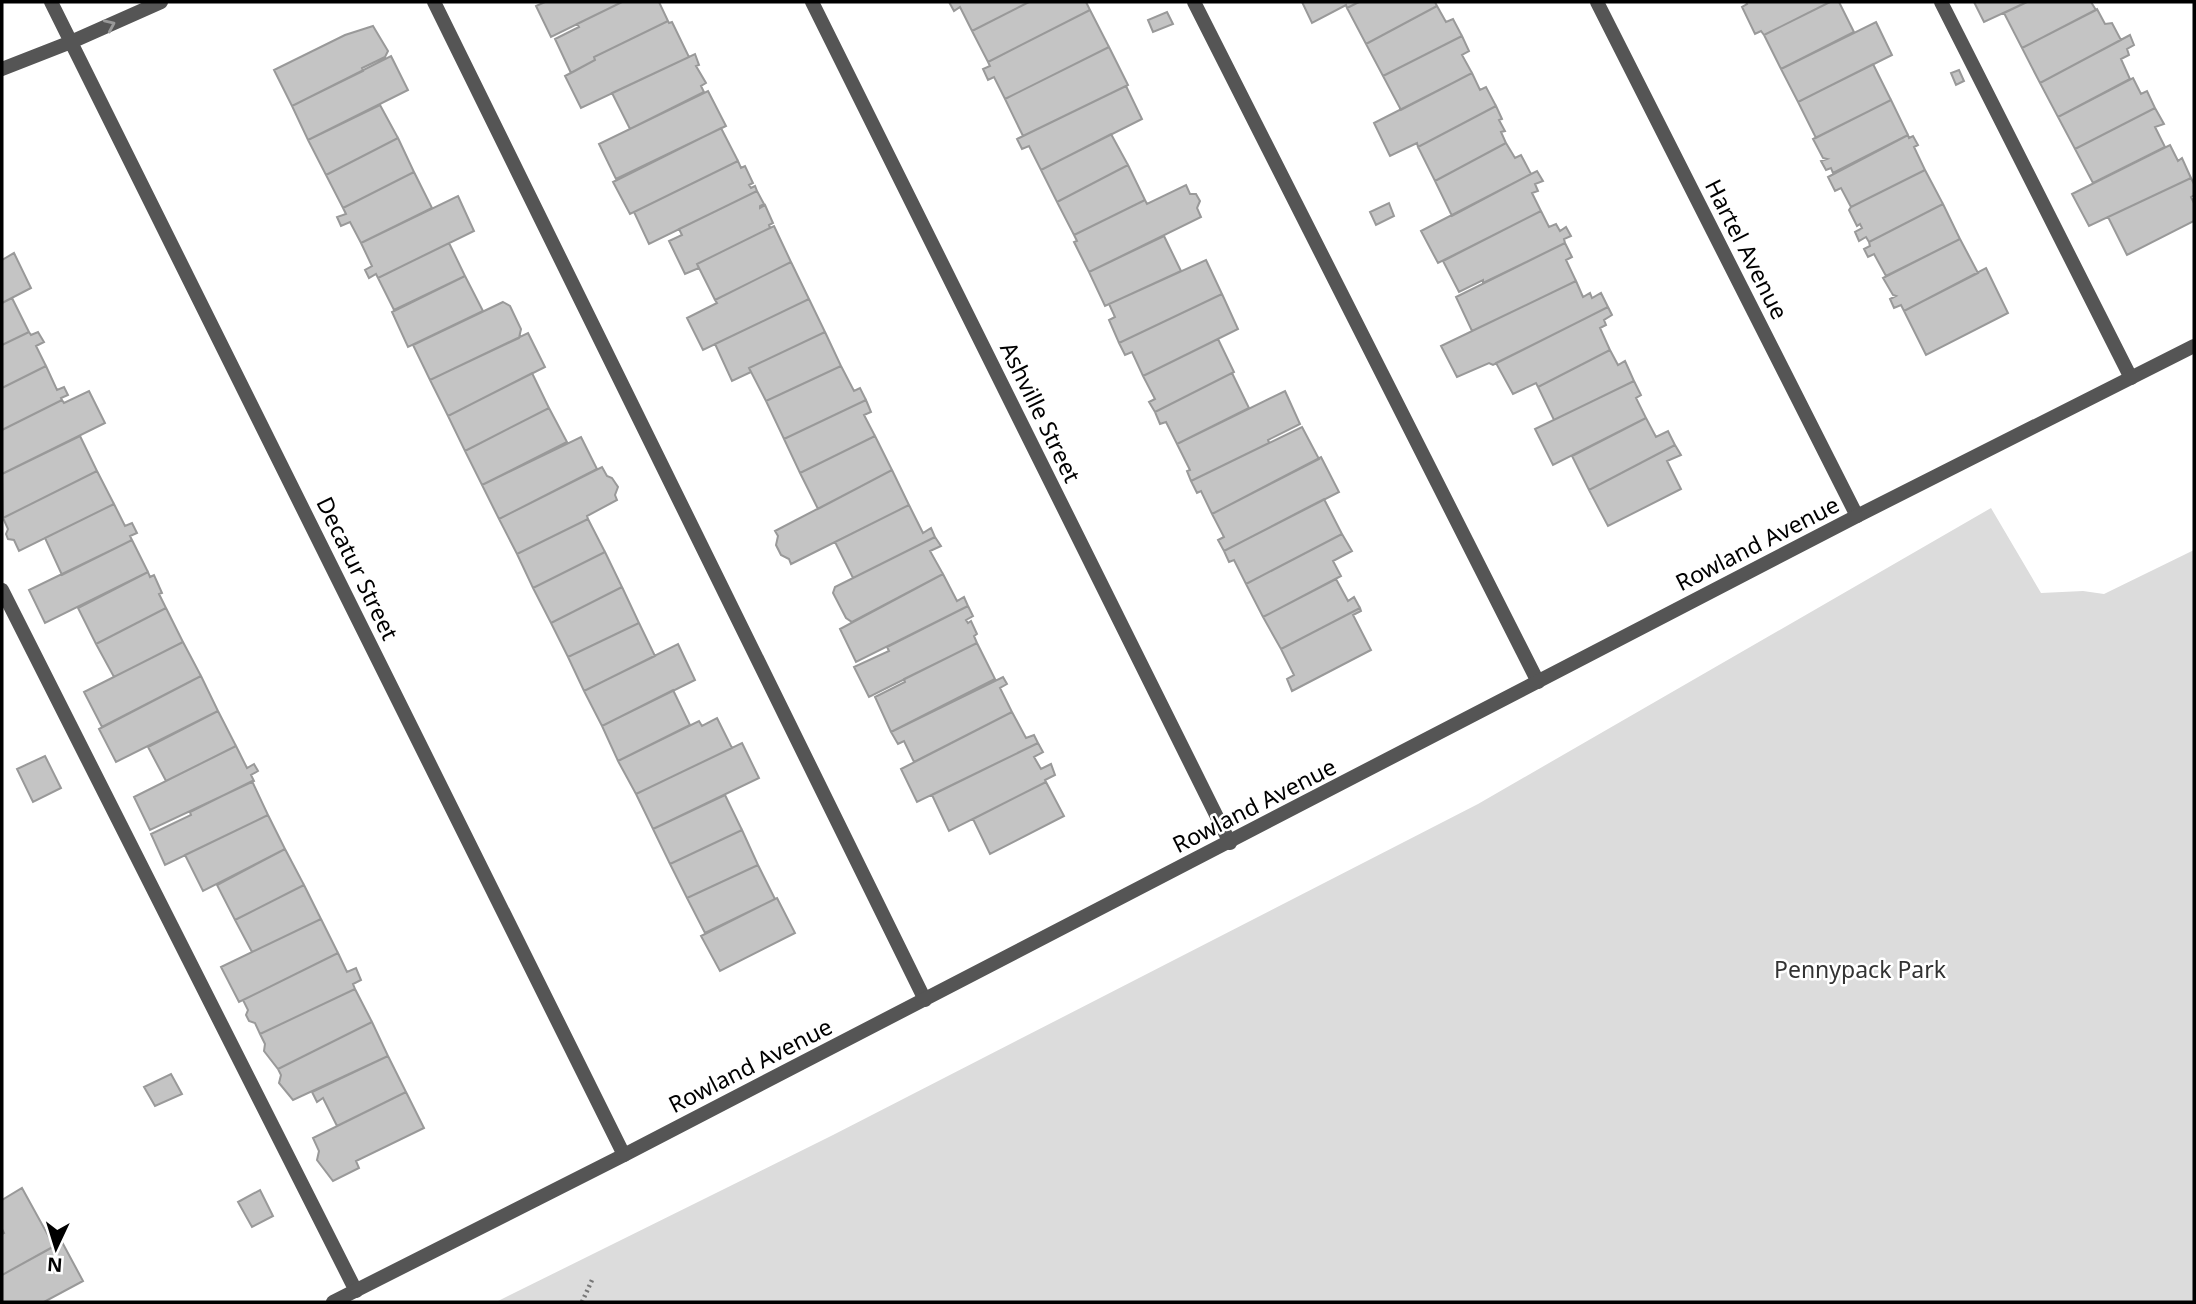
<svg xmlns="http://www.w3.org/2000/svg" width="2196" height="1304" font-family="'Noto Sans',sans-serif">
<rect width="100%" height="100%" fill="#fff"/>
<path fill="#dcdcdc" d="M1991,508L2041,593L2083,591L2104,594L2194,550V1302H496L833,1135L1478,804Z"/>
<path fill="#c4c4c4" stroke="#999" stroke-width="2" d="M545,2H622L551,37L536,6Z
M622,2H659L668,21L594,57L595,60L571,73L555,39L579,27L577,24Z
M949,2H1029L972,31L960,7L954,11Z
M1029,2H1086L1090,10L988,62L972,31Z
M1302,2H1359L1347,8L1346,5L1312,23Z
M1359,2H1435L1437,6L1366,44L1347,8Z
M1746,2H1830L1764,35L1761,31L1755,34L1742,7L1747,4Z
M1830,2H1839L1854,32L1781,69L1764,35Z
M1974,2H2027L1984,22Z
M2027,2H2091L2096,10L2022,48L2004,13Z
M1437,6L1446,22L1453,19L1462,36L1383,76L1366,44Z
M2097,9L2105,24L2112,23L2121,40L2040,83L2022,48Z
M1090,10L1109,47L1005,99L994,77L988,80L983,69L990,66L988,62Z
M1167,12L1173,24L1153,32L1148,20Z
M668,21L669,23L672,22L689,57L581,108L565,76L595,60L594,57Z
M1876,22L1892,55L1798,102L1781,69Z
M373,26L388,51L385,57L362,68L363,71L292,106L274,70L345,35Z
M2130,35L2134,45L2127,49L2129,55L2121,59L2130,79L2058,117L2040,83Z
M1462,36L1469,51L1462,55L1472,73L1401,110L1383,76Z
M1109,47L1128,85L1023,136L1005,99Z
M695,54L699,65L696,66L706,83L701,86L704,92L630,129L612,93Z
M391,56L408,90L308,140L292,106Z
M1873,64L1891,100L1816,138L1798,102Z
M1959,70L1964,81L1956,85L1951,73Z
M1472,73L1480,90L1486,87L1496,106L1418,147L1417,143L1390,156L1374,123Z
M2133,78L2141,94L2147,91L2155,108L2075,149L2058,117Z
M1126,86L1142,119L1041,170L1029,146L1022,149L1017,139Z
M708,91L726,126L616,179L599,144Z
M1891,100L1908,135L1833,173L1831,168L1826,170L1821,161L1827,159L1823,158L1813,139Z
M380,105L398,138L326,175L308,140Z
M1496,106L1502,119L1499,120L1505,131L1501,132L1506,143L1435,181L1418,147Z
M2155,108L2164,124L2155,127L2165,147L2093,183L2075,149Z
M721,128L738,161L630,214L613,182Z
M1111,134L1128,165L1057,202L1041,170Z
M1908,135L1909,138L1913,136L1918,145L1914,147L1925,170L1851,207L1841,188L1835,191L1828,177Z
M398,138L414,172L343,208L326,175Z
M1506,143L1515,158L1521,155L1531,174L1452,216L1435,181Z
M2170,145L2178,161L2182,158L2191,178L2089,226L2072,194Z
M738,161L741,168L745,166L753,183L749,185L751,188L755,186L757,191L649,244L634,212Z
M1128,165L1145,200L1074,235L1057,202Z
M1925,170L1943,204L1869,242L1866,237L1859,241L1855,232L1862,228L1860,224L1857,226L1849,210L1851,207Z
M1537,171L1543,181L1535,184L1538,191L1532,193L1541,211L1438,263L1421,231Z
M414,172L432,208L361,243L350,222L341,226L337,217L346,214L343,208Z
M2191,178L2194,184V195L2191,197L2194,203V221L2127,255L2108,217Z
M1186,185L1190,194H1196L1200,201L1197,208L1201,217L1089,272L1074,242L1077,241L1074,235L1145,200L1147,204Z
M757,191L764,204L760,206V208L765,205L773,223L769,225L770,228L697,264L699,268L685,274L669,241L682,235L679,229Z
M458,196L474,231L378,278L376,274L369,278L365,270L372,266L361,243Z
M1389,203L1394,216L1376,225L1370,212Z
M1943,204L1960,239L1886,276L1874,254L1868,257L1864,249L1870,246L1869,242Z
M1541,211L1549,227L1556,224L1560,231L1566,227L1571,236L1564,239L1565,243L1483,283V280L1459,292L1443,261Z
M774,226L791,262L715,300L697,264Z
M1164,236L1181,271L1105,306L1089,272Z
M1960,239L1978,273L1904,311L1901,305L1894,308L1890,299L1896,296L1893,295L1883,278Z
M449,243L465,276L394,310L378,278Z
M1565,243L1572,257L1566,260L1576,281L1472,331L1456,297Z
M14,253L31,288L2,303V260Z
M1206,260L1222,294L1119,343L1109,320L1115,317L1109,304Z
M791,262L809,299L703,350L687,318L717,303L715,300Z
M1986,268L2008,313L1926,355L1904,311Z
M465,276L483,311L408,347L392,312Z
M1576,281L1583,297L1590,293L1592,298L1601,293L1608,307L1493,365L1489,363L1457,377L1441,346Z
M1222,294L1238,329L1143,376L1132,352L1125,355L1119,343Z
M12,298L29,332L2,345V303Z
M809,299L825,332L749,368L751,372L732,381L715,344Z
M503,302L510,306L521,329L519,338L430,380L413,345Z
M1608,307L1612,315L1604,320L1606,325L1600,328L1610,350L1538,387L1536,383L1513,394L1496,363Z
M29,332L31,335L38,332L44,342L36,346L46,366L2,388V345Z
M825,332L841,366L766,401L749,368Z
M528,333L545,367L448,416L430,380Z
M1218,339L1234,372L1155,412L1149,402L1155,399L1143,376Z
M1610,350L1618,365L1625,361L1634,381L1554,420L1538,387Z
M46,366L57,390L64,387L68,395L61,398L62,400L2,430V388Z
M841,366L854,391L860,388L866,400L784,439L766,401Z
M532,373L549,408L465,451L448,416Z
M1232,373L1249,408L1177,444L1166,422L1160,424L1155,412Z
M1634,381L1641,395L1636,398L1646,418L1553,465L1535,429Z
M89,391L105,423L2,474V430L62,400L64,403Z
M1285,391L1300,424L1268,440L1269,443L1191,481L1187,471L1190,470L1177,444Z
M866,400L871,412L864,415L875,436L800,473L784,439Z
M549,408L567,442L482,485L465,451Z
M1646,418L1656,437L1668,431L1675,445L1589,490L1572,456Z
M1302,427L1319,459L1212,514L1201,491L1197,493L1191,481Z
M80,436L97,471L3,518L2,474Z
M875,436L892,470L818,509L800,473Z
M581,437L597,469L499,519L482,485Z
M1675,445L1681,455L1667,461L1681,489L1608,526L1589,490Z
M1321,457L1339,492L1224,551L1218,540L1224,537L1212,514Z
M602,467L607,476L612,478L618,487L615,495L617,500L587,516L588,519L517,554L499,519Z
M892,470L909,505L791,564L789,559L781,555L776,545L778,536L775,531Z
M97,471L114,504L19,551L14,540L8,539L6,534L8,529L3,518Z
M1324,499L1342,534L1246,584L1234,560L1229,562L1224,551Z
M114,504L125,526L132,523L137,533L130,536L132,540L62,575L45,538Z
M909,505L923,533L931,528L935,537L853,578L835,542Z
M588,519L605,552L533,588L517,554Z
M1342,534L1352,551L1333,561L1341,576L1263,617L1246,584Z
M935,537L941,546L930,551L943,574L852,622L846,618L833,593L835,587Z
M132,540L148,572L45,623L29,590Z
M605,552L622,587L551,623L533,588Z
M148,572L150,577L154,575L162,593L159,594L166,608L96,644L78,608Z
M943,574L957,601L964,597L968,606L856,662L840,629Z
M1336,579L1348,601L1354,597L1360,608L1281,649L1263,617Z
M622,587L639,623L568,657L551,623Z
M968,606L973,616L966,620L968,623L971,621L977,634L974,636L977,643L869,697L854,667L889,651L887,647Z
M166,608L183,642L114,677L96,644Z
M1360,608L1361,611L1353,615L1371,650L1292,691L1287,679L1294,675L1281,649Z
M639,623L655,656L584,691L568,657Z
M183,642L201,676L102,727L84,692Z
M977,643L995,679L891,732L875,697L905,682L904,679Z
M678,644L695,680L602,726L584,691Z
M201,676L218,711L116,762L99,729Z
M1003,677L1007,684L1000,688L1012,712L914,762L904,741L898,744L891,732Z
M673,690L690,725L618,761L602,726Z
M218,711L236,746L166,781L148,747Z
M1012,712L1026,738L1034,735L1038,743L917,802L901,769Z
M717,718L732,748L636,794L618,761L699,721L702,726Z
M742,743L759,778L653,829L636,794Z
M1038,743L1043,752L1034,757L1041,769L1051,764L1055,775L1045,780L1046,782L949,831L932,795Z
M236,746L247,768L254,764L258,771L251,775L254,781L150,830L134,797Z
M45,756L61,788L33,802L17,769Z
M252,781L268,815L165,865L151,834L191,815L190,812Z
M1046,782L1064,816L990,854L973,819Z
M725,795L742,830L670,864L653,829Z
M268,815L285,849L203,891L185,855Z
M742,830L758,865L687,898L670,864Z
M285,849L304,885L235,920L217,885Z
M758,865L775,899L705,933L687,898Z
M304,885L321,919L252,952L235,920Z
M777,898L795,933L720,971L701,936Z
M321,919L338,953L239,1002L221,967Z
M338,953L347,972L356,968L361,980L353,984L355,989L260,1034L255,1023L249,1021L246,1015L248,1010L243,1000Z
M355,989L372,1022L278,1069L264,1051L265,1044L260,1034Z
M372,1022L388,1056L293,1100L279,1083L281,1075L278,1069Z
M388,1056L406,1092L337,1126L323,1098L317,1102L312,1092Z
M171,1074L182,1094L155,1106L144,1087Z
M406,1092L424,1128L356,1161L359,1168L333,1181L317,1160L319,1151L313,1138Z
M22,1188L54,1246L2,1275V1234L4,1233L2,1229V1200Z
M260,1190L273,1216L252,1227L238,1202Z
M62,1242L83,1281L44,1302H2V1275Z"/>
<g fill="none" stroke-linecap="round" stroke-linejoin="round">
<path stroke="#777" stroke-width="4.5" stroke-dasharray="2 3.5" stroke-linecap="butt" d="M582,1302L592,1280"/>
<path stroke="#555" stroke-width="14" d="M434,2L925,1000
M1194,2L1538,682
M1941,2L2131,378
M2,590L356,1291"/>
<path stroke="#555" stroke-width="14" d="M51,2L624,1155
M812,2L1230,843
M1597,2L1857,516
M2,69L71,42L161,2"/>
<path stroke="#555" stroke-width="14" d="M333,1302L624,1155L1857,516L2194,346"/>
</g>
<defs><path id="oneway-chevron" d="M-2-3.5L2.5 0L-2 3.5" fill="none" stroke-width="1.6" stroke-linecap="round" stroke-linejoin="round" transform="scale(1.75)"/></defs>
<use stroke="#999" href="#oneway-chevron" transform="translate(110 25) rotate(-24)"/>
<g text-anchor="middle" dominant-baseline="central" stroke-width="5" stroke-linejoin="round" paint-order="stroke">
<g font-size="23" fill="#000" stroke="#fff">
<text transform="translate(1747 249) rotate(63)">Hartel Avenue</text>
<text transform="translate(1041 412) rotate(64)">Ashville Street</text>
<text transform="translate(1757 543) rotate(-27)">Rowland Avenue</text>
<text transform="translate(358 568) rotate(64)">Decatur Street</text>
<text transform="translate(1254 805) rotate(-27)">Rowland Avenue</text>
<text transform="translate(750 1065) rotate(-27)">Rowland Avenue</text>
</g>
<g font-size="23" fill="#333" stroke="#fff">
<text x="1860" y="969">Pennypack Park</text>
</g>
</g>
<rect width="2196" height="1304" fill="none" stroke="#000000" stroke-width="7"/>
<g transform="translate(56 1248) rotate(184)" stroke="#ffffff" stroke-width="5" paint-order="stroke">
<path d="M0-5L12 26L0 18L-12 26Z" fill="#000000"/>
<text y="-10" font-size="19" font-weight="bold" text-anchor="middle" fill="#000000">N</text>
</g>
</svg>
